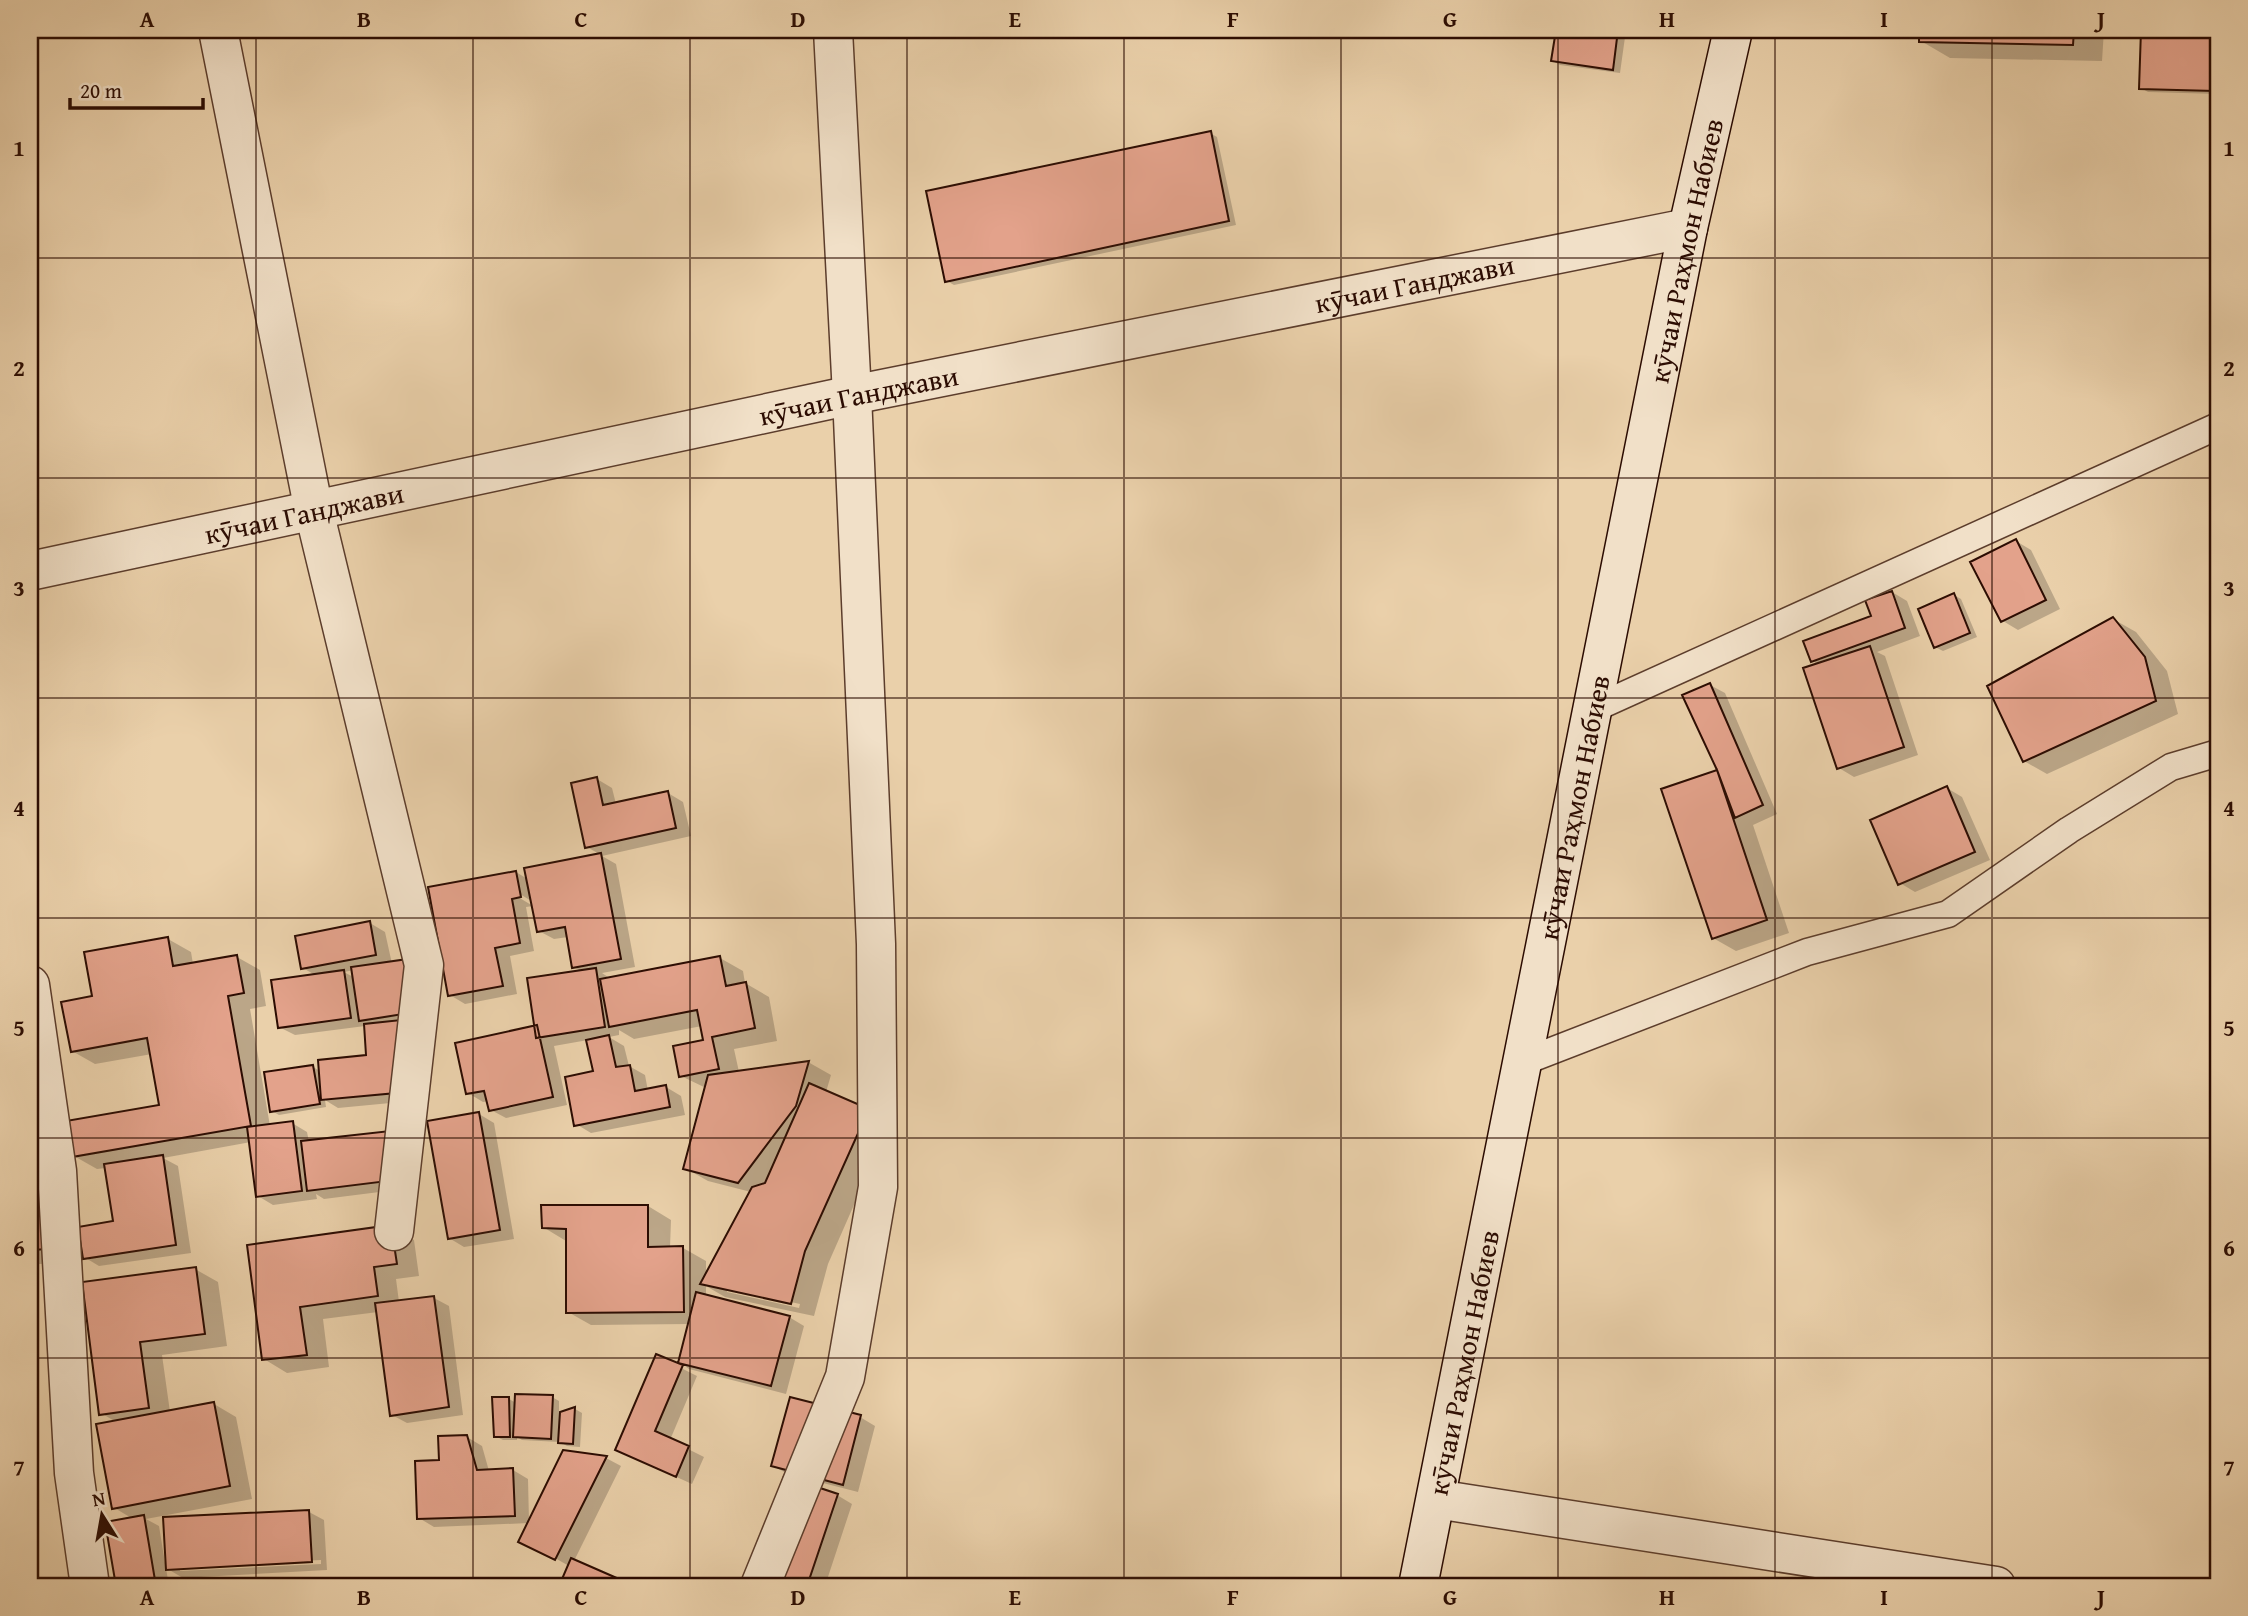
<svg xmlns="http://www.w3.org/2000/svg" width="2248" height="1616" font-family="'Gentium Book Plus',serif">
<rect width="100%" height="100%" fill="#ead0aa"/>
<filter id="stains"><feTurbulence type="fractalNoise" baseFrequency=".00286" numOctaves="4"/><feColorMatrix values="0 0 0 0 .2 0 0 0 0 .09 0 0 0 0 .02 0 0 0 .5 -.17"/></filter>
<radialGradient id="worn" r=".72"><stop offset=".6" stop-color="#630" stop-opacity="0"/><stop offset="1" stop-color="#630" stop-opacity=".3"/></radialGradient>
<path fill="#0003" fill-rule="evenodd" d="M1557,30H1626L1620,73L1560,65L1553,61Z
M1921,30H2104L2102,61L1950,58L1921,41Z
M2143,30H2218V94L2148,92L2141,88Z
M1210,133L1217,137L1236,225L954,285L947,281Z
M2016,541L2031,550L2060,609L2018,630L2003,621Z
M1892,592L1907,601L1920,636L1877,652L1885,656L1918,755L1854,777L1839,768L1819,665L1813,661L1874,617Z
M1954,595L1961,599L1977,637L1943,651L1935,647Z
M2113,619L2136,632L2167,671L2178,714L2047,774L2024,761Z
M1710,685L1725,693L1777,814L1753,825L1789,933L1736,951L1713,938L1664,790L1719,771Z
M597,779L612,788L616,804L668,793L683,802L691,836L602,856L616,864L635,967L602,973L611,979L720,958L743,971L745,983L769,997L777,1041L734,1049L739,1072L808,1062L831,1075L826,1092L890,1123L828,1264L814,1316L725,1297L706,1286V1296L789,1317L804,1326L786,1394L689,1369L680,1362L689,1324L591,1325L568,1312L566,1241L543,1227L648,1206L671,1220L670,1248H683L706,1261V1277L751,1192L708,1181L685,1168L706,1088L681,1076L705,1041L702,1026L634,1039L619,1030V1035L609,1037L624,1046L629,1066L645,1075L648,1091L666,1087L681,1096L685,1115L591,1133L576,1124L595,1072L588,1040L554,1046L567,1105L506,1118L491,1110L489,1101L483,1102L468,1093L537,1027L582,972L574,967L568,937L554,939L539,931L533,902L515,891L513,894L533,906L526,907L534,951L510,956L517,994L465,1004L450,995L516,872L529,880L601,855L587,847ZM727,1288L800,1304L799,1308L727,1292Z
M1947,788L1962,797L1990,860L1915,892L1900,883Z
M370,923L385,932L422,1100L338,1108L325,1100L326,1107L279,1115L272,1111L313,1067L320,1071L368,1057L365,1026L295,1035L279,1027L315,975L303,968ZM354,970L355,978L344,972Z
M168,939L191,952L193,964L237,957L260,970L266,1006L250,1009L270,1126L292,1123L307,1132L309,1142L411,1188L324,1199L316,1194L317,1199L273,1205L258,1196L251,1142L163,1158L178,1166L191,1253L99,1266L84,1257L115,1223L106,1168L97,1169L74,1156L161,1106L152,1054L95,1064L72,1051L94,998Z
M30,1056L71,1261L30,1265Z
M479,1114L494,1123L514,1239L464,1247L449,1238Z
M391,1227L414,1240L419,1276L396,1279L399,1302L434,1298L449,1306L463,1415L407,1423L392,1415L378,1312L323,1319L329,1367L287,1373L264,1359L249,1246Z
M195,1269L218,1282L227,1346L162,1355L170,1412L214,1404L236,1417L252,1499L146,1519L159,1526L165,1563L309,1512L324,1520L327,1570L183,1578L166,1568L169,1586H118L107,1523L133,1519L113,1507L116,1422L101,1413L84,1283ZM321,1560V1564L180,1571V1567Z
M657,1356L697,1376L670,1440L704,1457L692,1484L617,1450Z
M552,1397L559,1401V1414L575,1409L582,1413L580,1447L567,1446L560,1442L522,1440L517,1437V1440H503L495,1436L509,1399L516,1403Z
M860,1417L875,1426L858,1492L788,1474L773,1466Z
M467,1437L482,1446L489,1471L513,1470L528,1479L529,1522L606,1458L621,1466L574,1561L631,1586H561L569,1566L548,1554L529,1523L434,1527L419,1518L441,1462Z
M837,1495L852,1504L825,1586H791L769,1579Z"/>
<path fill="#e3a28b" stroke="#2c0c02" stroke-width="2" d="M1556,30H1618L1613,70L1551,61Z
M1919,30H2074L2073,45L1919,42Z
M2141,30H2217L2215,91L2139,89Z
M1211,131L1229,221L945,282L926,191Z
M2016,539L2046,600L2001,622L1970,562Z
M1892,591L1905,628L1811,662L1803,641L1871,616L1865,600Z
M1954,593L1970,633L1934,648L1918,609Z
M2113,617L2145,657L2156,701L2023,762L1987,686Z
M1870,646L1904,747L1837,769L1803,668Z
M1710,683L1763,805L1735,818L1717,770L1682,695Z
M1717,770L1767,920L1712,939L1661,789Z
M597,777L603,805L668,791L676,828L585,848L571,783Z
M1947,786L1975,852L1898,885L1870,820Z
M601,853L621,959L572,968L565,927L537,932L524,868Z
M516,871L521,897L512,899L520,943L495,948L503,986L448,996L428,887Z
M370,921L376,955L301,969L295,936Z
M168,937L173,966L237,955L244,993L228,996L251,1126L72,1157L66,1121L159,1105L147,1038L71,1052L61,1002L92,996L84,952Z
M720,956L726,986L746,982L755,1028L712,1037L719,1069L679,1077L673,1046L703,1040L697,1010L609,1027L600,979Z
M408,959L416,1012L359,1021L351,967Z
M596,968L605,1027L536,1038L527,978Z
M344,970L351,1018L278,1028L271,980Z
M401,1020L407,1092L321,1100L318,1060L366,1055L364,1024Z
M537,1025L553,1097L489,1111L484,1091L466,1094L455,1043Z
M609,1035L616,1067L630,1065L635,1091L666,1085L670,1107L574,1126L565,1077L593,1071L586,1040Z
M809,1061L796,1106L738,1183L683,1169L708,1075Z
M313,1065L320,1104L270,1112L264,1072Z
M809,1083L869,1109L805,1251L791,1304L700,1284L752,1187L765,1183Z
M479,1112L500,1230L448,1239L427,1121Z
M293,1121L302,1191L256,1197L247,1127Z
M37,1129L49,1249L30,1250V1130Z
M390,1131L396,1180L307,1191L301,1141Z
M163,1155L176,1245L83,1259L78,1227L113,1221L104,1164Z
M541,1205H648V1247L683,1246L684,1312L566,1313V1229L542,1228Z
M391,1225L397,1264L374,1267L378,1296L300,1307L307,1355L262,1360L247,1245Z
M196,1267L205,1334L140,1342L149,1408L99,1415L82,1282Z
M696,1292L790,1316L771,1386L678,1363Z
M434,1296L449,1407L390,1416L375,1303Z
M656,1354L683,1365L655,1431L689,1446L676,1477L615,1450Z
M515,1394L553,1395L551,1439L513,1437Z
M492,1397H509L510,1437H494Z
M790,1397L861,1415L843,1485L771,1466Z
M214,1402L230,1486L112,1509L96,1424Z
M575,1407L573,1444L558,1443L560,1412Z
M467,1435L477,1470L513,1468L515,1516L417,1519L415,1461L439,1460L438,1436Z
M563,1450L607,1456L555,1560L518,1542Z
M784,1476L838,1494L807,1586H797L752,1571Z
M309,1510L312,1562L166,1570L163,1517Z
M144,1515L156,1586H116L105,1522Z
M571,1558L635,1586H559Z"/>
<g fill="none" stroke-linecap="round" stroke-linejoin="round">
<g stroke="#5c3d2c" stroke-width="29">
<path id="lane" d="M1593,709L2218,426
M1523,1062L1807,952L1948,914L2069,830L2171,767L2218,753"/>
</g>
<g stroke="#5c3d2c" stroke-width="41">
<g id="street">
<path d="M218,30L314,511L424,965L394,1231"/>
<path id="s1" d="M30,571L852,395L1688,228"/>
<path d="M30,985L57,1171L74,1473L90,1586"/>
<path d="M1436,1499L1996,1586"/>
<path d="M760,1586L845,1377L878,1187L876,944L852,395L833,30"/>
</g>
</g>
<g stroke="#2c0c02" stroke-width="41">
<g id="secondary">
<path id="s2" d="M1418,1586L1688,228L1733,30"/>
</g>
</g>
<use href="#lane" stroke="#f1e0c8" stroke-width="26"/>
<use href="#street" stroke="#f1e0c8" stroke-width="38"/>
<use href="#secondary" stroke="#f1e0c8" stroke-width="38"/>
</g>
<path fill="none" stroke="#2c0c02" stroke-width="2" stroke-opacity="0.55" d="M256,30V1586M473,30V1586M690,30V1586M907,30V1586M1124,30V1586M1341,30V1586M1558,30V1586M1775,30V1586M1992,30V1586M30,258H2218M30,478H2218M30,698H2218M30,918H2218M30,1138H2218M30,1358H2218"/>
<g text-anchor="middle" dominant-baseline="central" stroke-width="5" stroke-linejoin="round" paint-order="stroke">
<g font-size="28" fill="#2c0c02" stroke="#f1e0c8">
<text stroke="none"><textPath href="#s2" startOffset="1362">кӯчаи Раҳмон Набиев</textPath></text>
<text stroke="none"><textPath href="#s1" startOffset="1414">кӯчаи Ганджави</textPath></text>
<text stroke="none"><textPath href="#s1" startOffset="847">кӯчаи Ганджави</textPath></text>
<text stroke="none"><textPath href="#s1" startOffset="280">кӯчаи Ганджави</textPath></text>
<text stroke="none"><textPath href="#s2" startOffset="794">кӯчаи Раҳмон Набиев</textPath></text>
<text stroke="none"><textPath href="#s2" startOffset="228">кӯчаи Раҳмон Набиев</textPath></text>
</g>
</g>
<rect width="2248" height="1616" fill="none" stroke="#ead0aa" stroke-width="77"/>
<g transform="translate(102 1515) rotate(349)" stroke="#f1e0c8" stroke-width="5" paint-order="stroke">
<path d="M0-5L12 26L0 18L-12 26Z" fill="#2c0c02"/>
<text y="-10" font-size="19" font-weight="bold" text-anchor="middle" fill="#2c0c02">N</text>
</g>
<path d="M70 98v10h133v-10" fill="none" stroke="#2c0c02" stroke-width="3.5"/>
<text x="80" y="98" font-size="21" fill="#2c0c02" stroke="#f1e0c8" stroke-width="5" paint-order="stroke">20 m</text>
<rect x="38" y="38" width="2172" height="1540" fill="none" stroke="#2c0c02" stroke-width="2.5"/>
<g font-size="23" text-anchor="middle" font-weight="bold" fill="#2c0c02">
<text x="147" y="27">A</text>
<text x="364" y="27">B</text>
<text x="581" y="27">C</text>
<text x="798" y="27">D</text>
<text x="1015" y="27">E</text>
<text x="1233" y="27">F</text>
<text x="1450" y="27">G</text>
<text x="1667" y="27">H</text>
<text x="1884" y="27">I</text>
<text x="2101" y="27">J</text>
<text x="19" y="156">1</text>
<text x="2229" y="156">1</text>
<text x="19" y="376">2</text>
<text x="2229" y="376">2</text>
<text x="19" y="596">3</text>
<text x="2229" y="596">3</text>
<text x="19" y="816">4</text>
<text x="2229" y="816">4</text>
<text x="19" y="1036">5</text>
<text x="2229" y="1036">5</text>
<text x="19" y="1256">6</text>
<text x="2229" y="1256">6</text>
<text x="19" y="1476">7</text>
<text x="2229" y="1476">7</text>
<text x="147" y="1605">A</text>
<text x="364" y="1605">B</text>
<text x="581" y="1605">C</text>
<text x="798" y="1605">D</text>
<text x="1015" y="1605">E</text>
<text x="1233" y="1605">F</text>
<text x="1450" y="1605">G</text>
<text x="1667" y="1605">H</text>
<text x="1884" y="1605">I</text>
<text x="2101" y="1605">J</text>
</g>
<rect width="100%" height="100%" filter="url(#stains)"/>
<rect width="100%" height="100%" fill="url(#worn)"/>
</svg>
